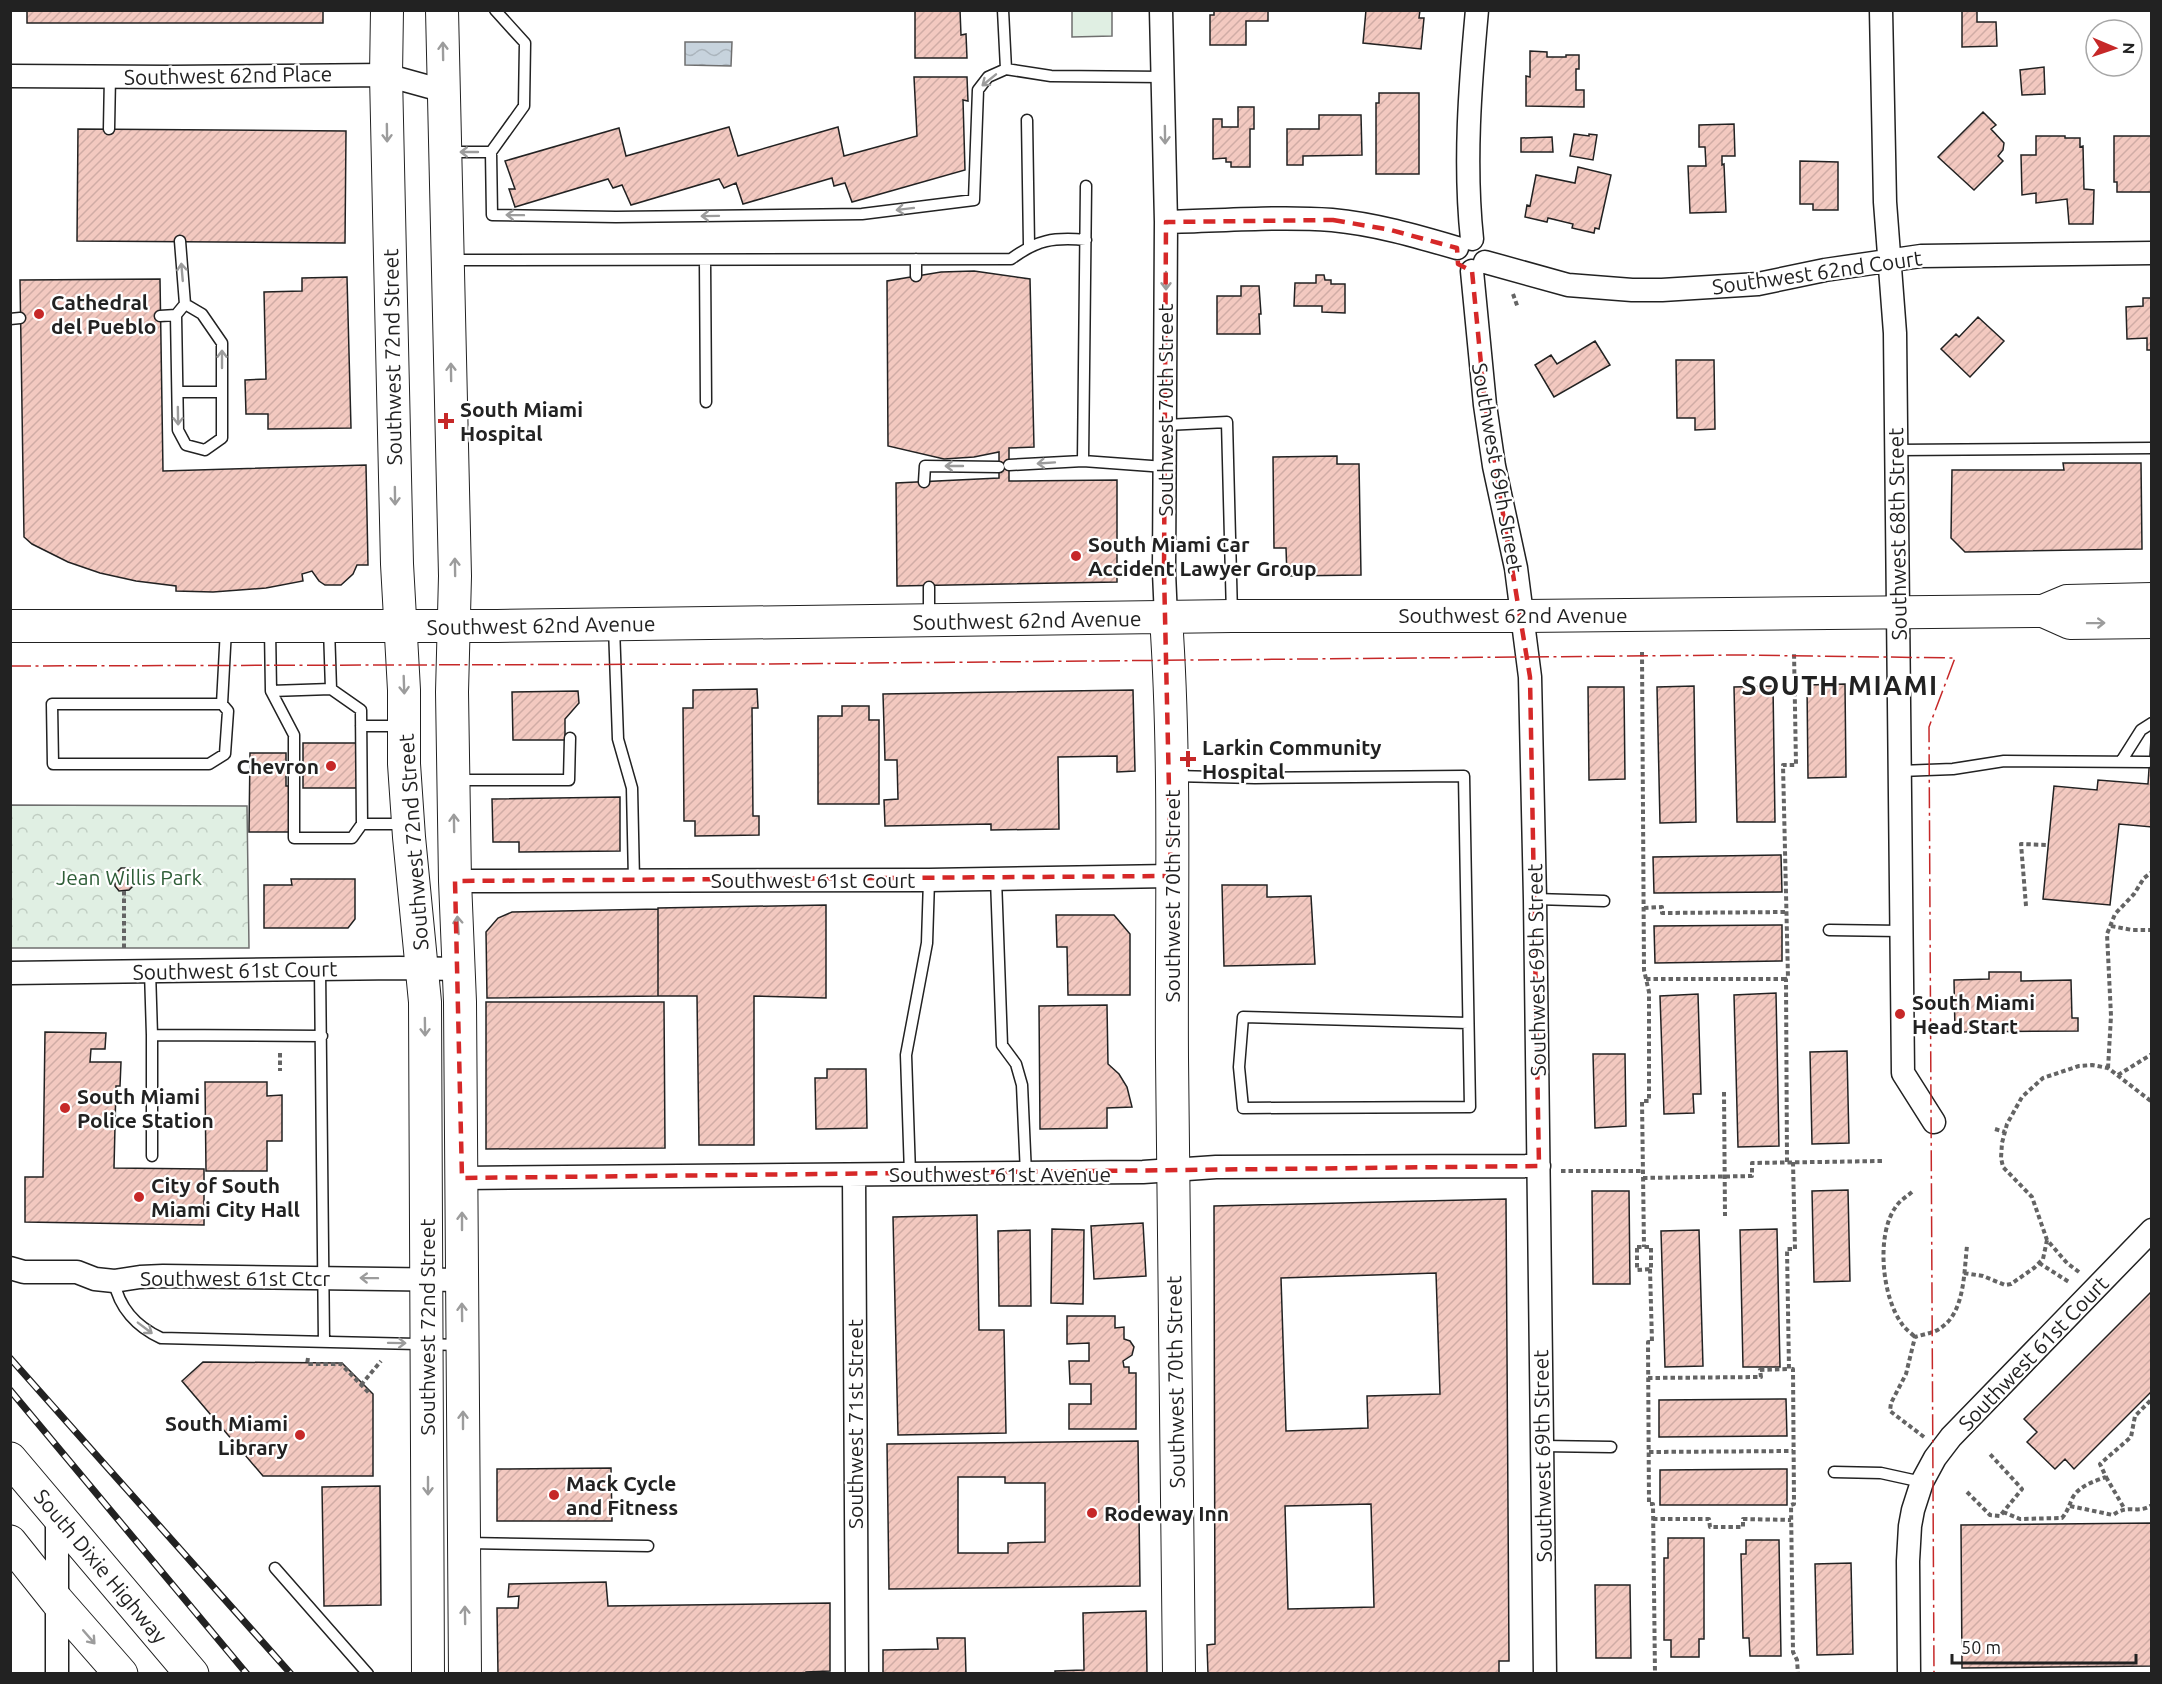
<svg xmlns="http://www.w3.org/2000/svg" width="2162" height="1684" font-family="Ubuntu,sans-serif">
<defs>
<pattern id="park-crowns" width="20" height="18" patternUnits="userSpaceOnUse" patternTransform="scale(1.5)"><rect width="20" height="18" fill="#e0efe3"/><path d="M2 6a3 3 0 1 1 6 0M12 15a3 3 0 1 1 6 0" fill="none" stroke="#c0cdc2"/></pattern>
<pattern id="water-waves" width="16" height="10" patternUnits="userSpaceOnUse" patternTransform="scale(1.5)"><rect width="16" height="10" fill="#c7d3dd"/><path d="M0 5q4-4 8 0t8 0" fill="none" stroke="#abb5bd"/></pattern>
<pattern id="building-hatch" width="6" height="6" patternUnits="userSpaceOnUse" patternTransform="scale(1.5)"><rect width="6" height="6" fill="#f3c9c0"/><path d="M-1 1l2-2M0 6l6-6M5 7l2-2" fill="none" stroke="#d0aca5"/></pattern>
</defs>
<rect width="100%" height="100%" fill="#fff"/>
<path fill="#e0efe3" stroke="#6f6f6f" stroke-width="1.5" d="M1072,11H1112V36L1072,37Z"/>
<path fill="url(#park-crowns)" stroke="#6f6f6f" stroke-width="1.5" d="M11,805L247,806L249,948H11Z"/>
<path fill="url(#water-waves)" stroke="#6f6f6f" stroke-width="1.5" d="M685,42H732L731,66L685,65Z"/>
<path fill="url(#building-hatch)" stroke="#222" stroke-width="1.5" fill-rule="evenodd" d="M27,10H323V23H27Z
M915,10H960L961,35L966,34L967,58H915Z
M1214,10H1268V21H1246V45H1210V15H1214Z
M1366,10H1420L1419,18H1424L1421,49L1363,43Z
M1962,10H1977V22H1996L1997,46L1962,47Z
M1530,51L1547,52V57H1566V55H1579V69H1576V90H1584V107L1526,106V76L1530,77Z
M2044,67L2045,94L2022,95L2020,70Z
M914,77H967L968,101L963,100L965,170L852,202L845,183L834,186L832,178L743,204L736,183L724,188L719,179L631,205L622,185L613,188L608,179L515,207L509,189H515L505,161L619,128L626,156L729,127L738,156L838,127L844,156L917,136Z
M1379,93H1419V174H1376V103H1379Z
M1238,107H1254V129H1250V167H1231V162H1226V158L1213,159V119H1222V127H1238Z
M1983,112L1996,125L1991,129L2004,143L2003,150L1998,156L2003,161L1974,190L1938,157Z
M1319,115H1361L1362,155L1303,156V165H1287V129H1319Z
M1734,124L1735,156H1722V165L1724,164L1726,212L1690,213L1688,166H1706L1705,147H1699V125Z
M78,129L346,131L345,243L77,241Z
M1574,134L1589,136V134L1597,135L1593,160L1570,156Z
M2036,136H2065V138H2080V147L2083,146L2084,189L2094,190L2093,224H2069L2067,199L2036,203V193L2022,195L2021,155H2036Z
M2114,136H2152L2151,192H2117V182H2114Z
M1552,137L1553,152H1521V138Z
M1800,161L1838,162V210H1813V204H1800Z
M1578,167L1611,175L1599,229L1595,228L1594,233L1572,228L1573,224L1548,218L1547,222L1525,217L1527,205L1530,206L1536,175L1575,183Z
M974,271L1030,279L1034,447L1009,448V481L1117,480V582L897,586L896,483L999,478V452L974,457L944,459L888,446L887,281L941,272Z
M1316,275H1324L1325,280H1331V284H1345V313L1322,312V306H1294L1295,283H1316Z
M347,277L351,428L268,429V414H246L245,380L266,379L264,292L302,291V278Z
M160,279L163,471L366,465L368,565H357L353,574L341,585H325L319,581L312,571L302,574L303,581L266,588L213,592L176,591V586L136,581L100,573L68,562L32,544L24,537L20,280Z
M1241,286H1259L1261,314H1259L1260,334H1217V296H1241Z
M2143,298H2152V350H2147V338L2127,339L2126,307L2143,306Z
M1978,317L2004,341L1970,377L1941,349L1956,334L1959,337Z
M1595,341L1610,365L1554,397L1535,365L1551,355L1557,364Z
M1676,360H1714L1715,429L1695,430V418H1677Z
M1337,456V464H1359L1361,575L1287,576L1286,548H1274L1273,457Z
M2063,463H2141L2142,549L1965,552L1951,538L1952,470H2064Z
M1845,684L1846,777L1808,778L1807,685Z
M1694,686L1696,822L1660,823L1657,687Z
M1773,686L1775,822H1737L1734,687Z
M1588,687H1624L1625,779L1589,780Z
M757,689L758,708H752L753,816H759V835L695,836V821H684L683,708H693V690Z
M1133,690L1135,771L1117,772V756L1058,757L1059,829L991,830V824L885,826L884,800L898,799L897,760H885L883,694Z
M578,691L579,703L565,719V740H513L512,692Z
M842,706H869V720H879V804H818V716H842Z
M2151,739L2152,827L2119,824L2110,905L2043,899L2054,786L2097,790L2098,780L2148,784Z
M303,743H358V788H303Z
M250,753H286V786H291L290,832H249Z
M620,797V851L519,852V842H493L492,799Z
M1781,855L1782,892L1654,893L1653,857Z
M121,868H131L135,874V884L129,890L119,891L115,886V874Z
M291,879H355V919L348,928H264V885H292Z
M1222,885H1267V897L1311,896L1315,964L1224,966Z
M826,905V998L754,996V1145H699L697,996H658V908Z
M658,909V996L487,998L486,932L498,918L512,912Z
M1056,915H1114L1130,934V995H1068L1067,947H1057Z
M1782,925V961L1655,963L1654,926Z
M1989,972H2021V981L2071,980L2072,1018H2078V1031L1955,1032L1954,980L1989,979Z
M1776,993L1779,1146L1738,1147L1734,995Z
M1698,994L1701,1094H1693L1694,1113L1664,1114L1660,996Z
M486,1002H664L665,1148L486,1149Z
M1107,1005L1108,1064L1119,1074L1127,1087L1132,1107L1107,1108V1128L1040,1129L1039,1006Z
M45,1032L106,1033L105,1049H91L90,1062H121L120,1086H116L114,1168L204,1169V1225L25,1222V1177H43Z
M1847,1051L1849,1143L1812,1144L1810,1052Z
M1593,1054H1625L1626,1126L1595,1128Z
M827,1069H866L867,1128L816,1129L815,1078H827Z
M205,1082H267V1096L282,1095V1141H267V1171H206Z
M1848,1190L1850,1281L1814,1282L1812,1191Z
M1592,1191H1629L1630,1284H1593Z
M1506,1199L1509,1661H1499V1674H1208L1207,1645L1215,1644L1214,1206ZM1436,1273L1440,1394L1367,1396L1368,1428L1286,1431L1281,1278ZM1371,1504L1374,1607L1288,1609L1285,1506Z
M977,1215L979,1330H1004L1006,1433L898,1435L893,1217Z
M1143,1223L1146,1276L1094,1279L1091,1226Z
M1052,1229L1084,1230L1083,1304L1051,1303Z
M1777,1229L1780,1367H1743L1740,1230Z
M1030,1230L1031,1306H999L998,1231Z
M1699,1230L1703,1366L1665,1367L1661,1231Z
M2152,1291V1391L2074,1469L2065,1459L2055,1469L2027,1442L2037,1432L2024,1419Z
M1067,1316H1115V1328L1124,1327V1339L1130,1341L1134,1347L1132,1355L1123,1361L1124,1367H1129V1373H1136V1429H1069V1404H1091V1384H1070L1069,1361H1089V1343L1067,1344Z
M203,1362L342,1363L373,1394V1476H263L182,1381Z
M1786,1399L1787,1436L1659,1437V1400Z
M1138,1441L1140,1586L889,1589L887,1444ZM958,1477H1005V1483H1045V1542L1008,1543V1553H958Z
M611,1468L612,1521H497V1469Z
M1787,1469V1505H1660V1470Z
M380,1486L381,1605L324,1606L322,1487Z
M2152,1523V1666L1962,1668L1961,1525Z
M1668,1538H1704V1639H1699V1657H1671V1640H1664V1558H1668Z
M1746,1540H1779L1781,1656H1750L1749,1638H1743L1741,1554H1746Z
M1851,1563L1853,1654L1817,1655L1815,1564Z
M606,1582L608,1606L830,1603V1671L806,1672V1674H498L497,1608H518L519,1596L508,1597L509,1584Z
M1595,1585H1630L1631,1658H1596Z
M1146,1611L1147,1674H1055V1671L1084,1670L1083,1613Z
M937,1638H965L966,1674H883V1650L938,1649Z"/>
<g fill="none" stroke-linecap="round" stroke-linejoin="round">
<g stroke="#222" stroke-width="13">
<path id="lane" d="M495,10L525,43L524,106L491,152L492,215L616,217L862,214L974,200L978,90L988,77L1006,69L1003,10
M1006,69L1051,76L1164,77
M1027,120L1029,245
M109,129L110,76
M447,152H491
M1086,186L1083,461L1165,467
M180,241L185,304L176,315L178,430L186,445L205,450L222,438V343L202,314L185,304
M449,260L1011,259C1037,240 1053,237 1086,240
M705,261L706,402
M916,276V259
M160,316L176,315
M10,319L20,318
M178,392H222
M1166,425L1227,422L1232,615
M1896,450L2152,448
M1009,465L1083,461
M924,482L925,466L999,467
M929,587V616
M614,627L618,739L632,788L634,880
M270,629L271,691L294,735V838H352L362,824L361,710L331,689L329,628
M271,691L331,689
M222,704L228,711L225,754L209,764H53L52,704H222L226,629
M361,726H401
M2122,760L2141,730L2152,723
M1900,771L1953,769L2004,761L2149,762
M1175,776L1255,778L1464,776L1470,1107L1243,1108L1239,1067L1243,1017L1468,1023
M456,780H569L570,738
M362,824H407
M996,879L1002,1045L1016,1064L1022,1085L1026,1174
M1535,899L1604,901
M1829,930L1901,931
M320,969L324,1342
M150,971L152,1035
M152,1156V1035L322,1036
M910,1174L906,1055L927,943L929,880
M114,1281C119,1308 137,1327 161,1338L461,1345
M1542,1446L1611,1447
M1834,1472L1881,1473L1922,1482
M467,1543L648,1546
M275,1568L368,1674"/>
</g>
<g stroke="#222" stroke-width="25">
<path id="street" d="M1161,10L1166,222L1164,572L1166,618
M1881,10L1885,202L1895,333L1903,1073L1934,1122
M10,76L171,77L386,75L444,91
M1166,222C1221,221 1277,216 1332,220C1375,224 1416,236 1457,248
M1472,239C1464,164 1470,86 1477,10
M1485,262L1568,285L1632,290H1662L1758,284L1825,270L1921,256L2152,253
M1472,271L1485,405L1494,466L1516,568L1530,677L1535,899L1545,1674
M455,881L929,880L1171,876
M10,973L399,968L460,969
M854,1175L857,1674
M462,1178L1143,1172L1216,1167L1539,1166
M10,1268L24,1272H77L95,1279L114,1281L140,1277L163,1276L461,1280
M57,1515V1674
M1909,1674L1908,1561L1910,1526L1913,1510L1922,1482L1935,1458L1951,1437L2152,1230"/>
</g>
<g stroke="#222" stroke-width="34">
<path id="secondary" d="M387,10L386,75L390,257L397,564L404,690V764L409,837L425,1002L428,1674
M442,10L455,576L452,692L455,881L460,1002L465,1674
M2043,611L2070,623L2152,622
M1166,618C1176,764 1171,912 1172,1058C1173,1263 1176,1468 1179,1674
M10,626H497L1232,616H1523L2043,611L2067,601L2152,599"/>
</g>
<g stroke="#222" stroke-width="35">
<path id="highway" d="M10,1459L192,1674
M10,1542L57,1601L121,1674"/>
</g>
<path stroke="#646464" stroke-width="4" stroke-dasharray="4.5 3" stroke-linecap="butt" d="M1513,294L1518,308
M1642,652L1644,970L1649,992V1101H1642L1644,1247
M124,891V949
M2026,906L2021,844L2048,845
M1644,908L1662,907V913L1787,912
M2111,926L2132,930H2152
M1646,979H1786
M280,1053V1071
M2108,1068L2111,1016L2107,934L2115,914L2134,894L2144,878L2152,872
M2118,1075L2152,1054
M1724,1092L1725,1216
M1995,1129L2005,1132
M1787,1162L1786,979L1788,978L1783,765H1796L1794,652
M1793,1162L1795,1249H1787L1789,1369H1793L1794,1504L1791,1505L1793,1652L1797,1660L1798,1674
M1561,1171H1643
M1643,1178L1752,1176V1163L1882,1161
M1912,1192C1906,1197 1899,1201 1895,1208C1876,1236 1882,1297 1902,1324C1905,1329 1911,1333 1915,1337
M1637,1247H1651V1269L1637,1270Z
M2039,1263L2069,1282
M1650,1269L1652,1342H1648L1649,1504H1653L1655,1674
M2079,1272L2067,1263L2047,1240L2032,1197L2003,1167L2001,1158L2002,1143L2007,1124L2022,1097L2043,1078L2079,1066L2092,1065L2108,1068L2152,1102
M1964,1273L1983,1276L2005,1285L2011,1284L2034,1268L2043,1259L2047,1240
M308,1358L307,1364H341L369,1393
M1648,1378L1761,1377L1760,1370L1789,1369
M361,1385L381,1361
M1924,1437L1890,1411L1891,1403L1906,1374L1915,1337C1924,1334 1935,1333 1942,1327C1965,1311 1964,1271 1967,1246
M1649,1452L1793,1451
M2106,1477L2124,1508
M1967,1492L1990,1515L2000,1516L2022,1489L1989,1453
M2070,1506L2113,1515C2130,1503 2136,1515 2152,1505
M2003,1512L2020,1519L2062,1518C2068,1511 2069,1505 2073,1497C2079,1486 2095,1481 2106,1477L2100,1464L2131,1437L2135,1416L2152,1399
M1653,1519H1709L1710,1527H1743V1519L1791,1520"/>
<use href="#lane" stroke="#fff" stroke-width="10"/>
<use href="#street" stroke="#fff" stroke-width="22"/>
<use href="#secondary" stroke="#fff" stroke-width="32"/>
<use href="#highway" stroke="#fff" stroke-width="33"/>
<g stroke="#222" stroke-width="7">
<path id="rail" d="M10,1358L291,1674
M10,1390L247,1674"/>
</g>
<use href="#rail" stroke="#fff" stroke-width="4.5" stroke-dasharray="14" stroke-linecap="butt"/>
<path stroke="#c62828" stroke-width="1.5" stroke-dasharray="21 4.5 3 4.5" stroke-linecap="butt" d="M10,666L766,664L1739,655L1955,658L1929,727L1934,1674"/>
</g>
<defs><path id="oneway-shaft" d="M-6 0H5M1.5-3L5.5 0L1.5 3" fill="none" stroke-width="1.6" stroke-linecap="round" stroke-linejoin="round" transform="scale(1.5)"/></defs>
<g stroke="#9c9c9c">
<use href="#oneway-shaft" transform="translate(443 51) rotate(-91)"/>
<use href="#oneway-shaft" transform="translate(989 80) rotate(141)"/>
<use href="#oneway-shaft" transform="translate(387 133) rotate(89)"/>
<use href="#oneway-shaft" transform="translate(1165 135) rotate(89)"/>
<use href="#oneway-shaft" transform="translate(469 152) rotate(-180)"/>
<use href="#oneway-shaft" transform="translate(905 209) rotate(173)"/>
<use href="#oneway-shaft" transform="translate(515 215) rotate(-179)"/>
<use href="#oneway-shaft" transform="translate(710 216) rotate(179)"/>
<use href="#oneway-shaft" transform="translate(182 272) rotate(-95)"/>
<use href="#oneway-shaft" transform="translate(1166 281) rotate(90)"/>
<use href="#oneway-shaft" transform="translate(222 359) rotate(-90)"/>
<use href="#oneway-shaft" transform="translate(451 372) rotate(-91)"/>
<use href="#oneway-shaft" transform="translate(178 416) rotate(89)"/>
<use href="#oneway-shaft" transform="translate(1046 463) rotate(176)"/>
<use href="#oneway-shaft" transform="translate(954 466) rotate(-180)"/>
<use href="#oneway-shaft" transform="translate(395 496) rotate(89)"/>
<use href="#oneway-shaft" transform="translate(455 567) rotate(-91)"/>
<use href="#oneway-shaft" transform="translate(2096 623) rotate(-1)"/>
<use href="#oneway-shaft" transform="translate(404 685) rotate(88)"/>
<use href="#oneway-shaft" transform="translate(454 823) rotate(-91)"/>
<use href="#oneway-shaft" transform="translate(458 925) rotate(-94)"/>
<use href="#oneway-shaft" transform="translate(425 1027) rotate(89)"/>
<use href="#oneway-shaft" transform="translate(462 1221) rotate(-90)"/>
<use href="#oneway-shaft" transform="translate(369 1278) rotate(-179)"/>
<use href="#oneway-shaft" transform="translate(462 1312) rotate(-91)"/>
<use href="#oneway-shaft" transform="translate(145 1328) rotate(37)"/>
<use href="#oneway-shaft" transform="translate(397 1343) rotate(1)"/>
<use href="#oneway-shaft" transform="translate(463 1420) rotate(-90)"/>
<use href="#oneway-shaft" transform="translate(428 1486) rotate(90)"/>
<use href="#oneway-shaft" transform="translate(465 1615) rotate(-91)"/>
<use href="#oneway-shaft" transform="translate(89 1637) rotate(49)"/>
</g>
<path fill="none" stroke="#d62828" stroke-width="4.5" stroke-dasharray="12 8" stroke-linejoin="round" d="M1333,220L1391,230L1457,248L1458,264L1472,271L1485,405L1530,677L1539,1166L462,1178L455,881L1171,876L1164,572L1166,222Z"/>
<g fill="#c62828" stroke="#fff" stroke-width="2">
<circle cx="39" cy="314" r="6"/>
<path d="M443 412h6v6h6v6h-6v6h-6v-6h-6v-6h6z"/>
<circle cx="1076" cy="556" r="6"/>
<path d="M1185 750h6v6h6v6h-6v6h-6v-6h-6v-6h6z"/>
<circle cx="331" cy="766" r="6"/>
<circle cx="1900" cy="1014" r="6"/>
<circle cx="65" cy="1108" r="6"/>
<circle cx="139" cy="1197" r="6"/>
<circle cx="300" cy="1435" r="6"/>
<circle cx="554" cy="1495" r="6"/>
<circle cx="1092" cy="1513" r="6"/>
</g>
<g text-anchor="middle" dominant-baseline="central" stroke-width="4.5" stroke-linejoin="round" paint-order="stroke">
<g font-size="21" fill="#222" stroke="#fff">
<text transform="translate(228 75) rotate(-1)">Southwest 62nd Place</text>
<text transform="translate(1817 272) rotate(-8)">Southwest 62nd Court</text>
<text transform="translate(392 357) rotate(-91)">Southwest 72nd Street</text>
<text transform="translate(1165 410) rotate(-90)">Southwest 70th Street</text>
<text transform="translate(1498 468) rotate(80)">Southwest 69th Street</text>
<text transform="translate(1897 534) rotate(-91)">Southwest 68th Street</text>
<text x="1513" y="615">Southwest 62nd Avenue</text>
<text transform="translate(1027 620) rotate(-1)">Southwest 62nd Avenue</text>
<text transform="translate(541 625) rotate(-1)">Southwest 62nd Avenue</text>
<text transform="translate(413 842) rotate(-94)">Southwest 72nd Street</text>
<text x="813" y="880">Southwest 61st Court</text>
<text transform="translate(1172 896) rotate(-90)">Southwest 70th Street</text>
<text transform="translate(235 970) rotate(-1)">Southwest 61st Court</text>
<text transform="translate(1536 970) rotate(-91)">Southwest 69th Street</text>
<text x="1000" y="1174">Southwest 61st Avenue</text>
<text x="235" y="1278">Southwest 61st Ctcr</text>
<text transform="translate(427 1327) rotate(-90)">Southwest 72nd Street</text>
<text transform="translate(2033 1353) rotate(-46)">Southwest 61st Court</text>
<text transform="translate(1175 1382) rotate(-91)">Southwest 70th Street</text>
<text transform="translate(855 1424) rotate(-90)">Southwest 71st Street</text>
<text transform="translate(1542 1456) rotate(-91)">Southwest 69th Street</text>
<text transform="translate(101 1566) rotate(50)">South Dixie Highway</text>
</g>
<g font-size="21" font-weight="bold" fill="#222" stroke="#fff" text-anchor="start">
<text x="51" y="302">Cathedral<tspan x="51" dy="24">del Pueblo</tspan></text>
<text x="460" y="409">South Miami<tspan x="460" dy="24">Hospital</tspan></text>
<text x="1088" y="544">South Miami Car<tspan x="1088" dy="24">Accident Lawyer Group</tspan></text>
<text x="1202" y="747">Larkin Community<tspan x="1202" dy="24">Hospital</tspan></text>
<text x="319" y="766" text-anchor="end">Chevron</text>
<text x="1912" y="1002">South Miami<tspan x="1912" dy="24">Head Start</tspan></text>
<text x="77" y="1096">South Miami<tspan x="77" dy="24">Police Station</tspan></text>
<text x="151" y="1185">City of South<tspan x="151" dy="24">Miami City Hall</tspan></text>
<text x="288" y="1423" text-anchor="end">South Miami<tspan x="288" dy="24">Library</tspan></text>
<text x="566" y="1483">Mack Cycle<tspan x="566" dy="24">and Fitness</tspan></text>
<text x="1104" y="1513">Rodeway Inn</text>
</g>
<g font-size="21" fill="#2f5e38" stroke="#fff">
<text x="129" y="877">Jean Willis Park</text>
</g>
<g font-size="27" font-weight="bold" letter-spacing="1.5" fill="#222" stroke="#fff">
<text x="1840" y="685">SOUTH MIAMI</text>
</g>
</g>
<rect width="2162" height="1684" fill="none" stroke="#222222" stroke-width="24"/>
<g transform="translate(2114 48) rotate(92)"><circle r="28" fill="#ffffff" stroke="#a7a7a7" stroke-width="1.5"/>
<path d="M0-4.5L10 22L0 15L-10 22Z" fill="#c62828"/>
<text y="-9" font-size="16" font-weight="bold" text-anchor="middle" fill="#222222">N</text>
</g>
<path d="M1952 1654v9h184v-9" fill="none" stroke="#222222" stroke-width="3"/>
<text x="1961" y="1654" font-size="18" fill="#222222" stroke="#ffffff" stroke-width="4.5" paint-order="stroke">50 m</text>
</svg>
